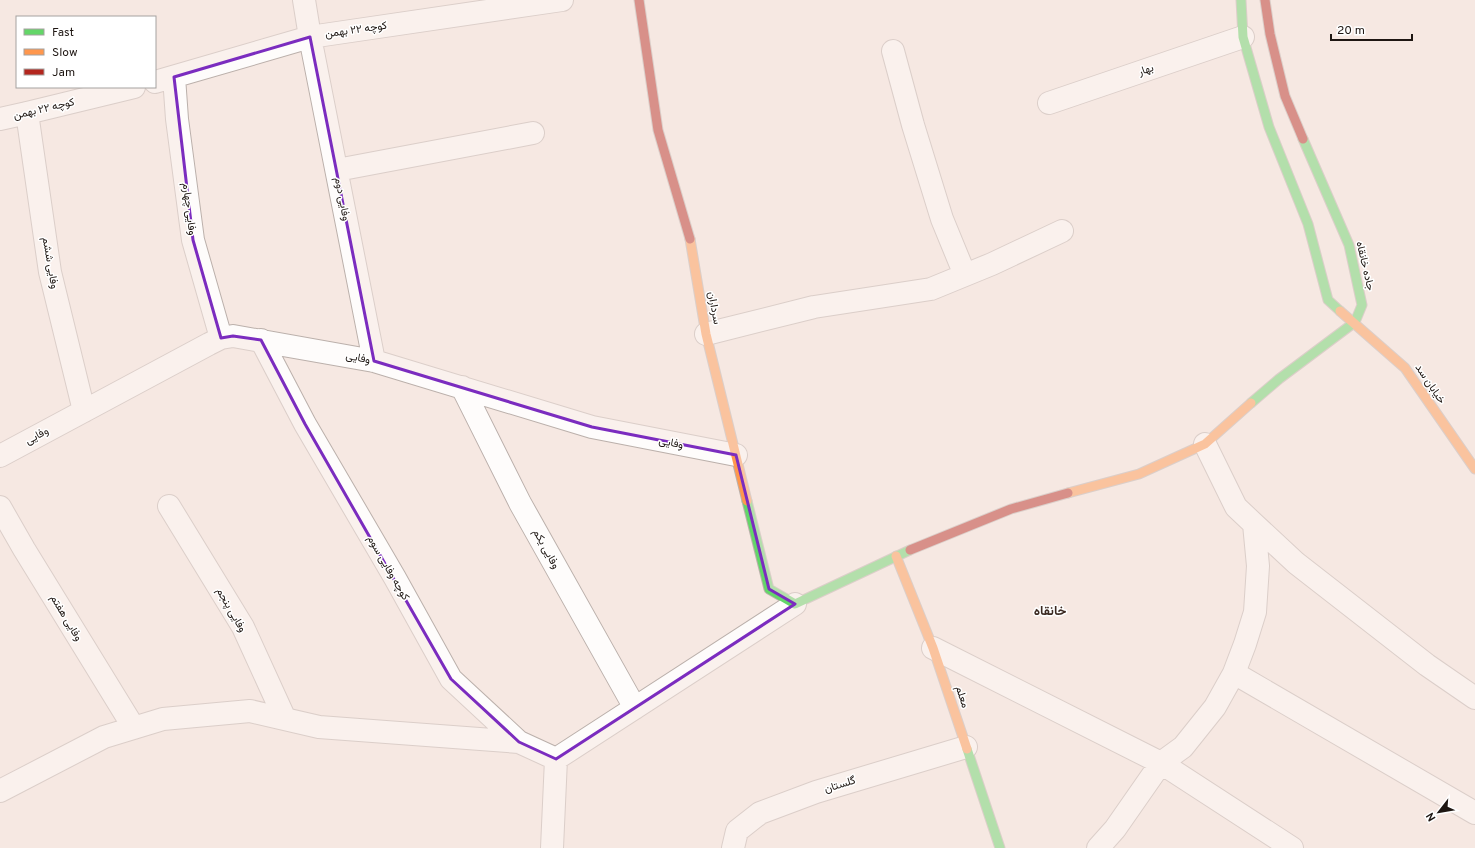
<svg xmlns="http://www.w3.org/2000/svg" width="1475" height="848" font-family="Overpass,Vazirmatn,sans-serif">
<rect width="100%" height="100%" fill="#f6e8e2"/>
<g fill="none" stroke-linecap="round" stroke-linejoin="round">
<g stroke="#bbb0ab" stroke-width="24">
<path id="street" d="M304,0L310,37L374,361
M893,51L913,125L942,219L965,275
M174,77L177,119L193,240L221,338
M155,82L310,37L562,0
M1049,103L1243,37
M27,113L50,272L84,411
M0,119L27,113L134,87
M337,170L533,133
M706,334L814,307L931,289L992,264L1062,231
M261,340L305,424L395,578L451,679L519,742L556,759
M462,387L520,503L635,708
M1205,444L1236,507L1254,524L1296,563L1427,665L1475,698
M0,456L209,344L221,338L233,336L374,361L592,427L736,455
M169,506L243,627L285,719
M0,507L24,549L134,728
M933,648L1161,763L1292,848
M1234,673L1475,813
M556,759L795,604
M0,791L104,737L163,719L250,711L319,727L519,742
M552,848L556,759
M733,848L737,831L760,813L816,792L966,747
M1098,848L1115,829L1161,763L1183,747L1215,707L1234,673L1245,644L1255,612L1258,566L1254,524"/>
</g>
<g stroke="#bbb0ab" stroke-width="11">
<path id="fast" d="M1241,0L1243,37L1269,127L1308,224L1328,300L1340,311
M1303,139L1349,245L1362,305L1355,322
M1251,403L1279,379L1355,322
M747,501L769,589L795,604L910,550
M967,749L1000,848"/>
</g>
<g stroke="#bbb0ab" stroke-width="11">
<path id="slow" d="M690,239L706,334L747,501
M1340,311L1405,368L1475,469
M1068,493L1139,474L1205,444L1251,403
M896,556L933,648L967,749"/>
</g>
<g stroke="#bbb0ab" stroke-width="11">
<path id="jam" d="M639,0L658,130L690,239
M1265,0L1270,34L1285,96L1303,139
M910,550L1011,509L1068,493"/>
</g>
<use href="#street" stroke="#fefcfb" stroke-width="22"/>
<use href="#fast" stroke="#63d668" stroke-width="9"/>
<use href="#slow" stroke="#ff974d" stroke-width="9"/>
<use href="#jam" stroke="#b3261e" stroke-width="9"/>
</g>
<path d="M0 0H1475V848H0ZM310,37L374,361L592,427L736,455L769,589L795,604L556,759L519,742L451,679L305,424L261,340L233,336L221,338L193,240L174,77Z" fill="#f6e8e2" fill-opacity=".55" fill-rule="evenodd"/>
<path fill="none" stroke="#7b2cbf" stroke-width="3" stroke-linejoin="round" d="M310,37L374,361L592,427L736,455L769,589L795,604L556,759L519,742L451,679L305,424L261,340L233,336L221,338L193,240L174,77Z"/>
<g text-anchor="middle" dominant-baseline="central" stroke-width="3" stroke-linejoin="round" paint-order="stroke">
<g font-size="11" fill="#1e1612" stroke="#fff">
<text transform="translate(356 30) rotate(-8)">کوچه ۲۲ بهمن</text>
<text transform="translate(1146 70) rotate(-19)">بهار</text>
<text transform="translate(44 109) rotate(-13)">کوچه ۲۲ بهمن</text>
<text transform="translate(342 199) rotate(79)">وفایی دوم</text>
<text transform="translate(189 209) rotate(83)">وفایی چهارم</text>
<text transform="translate(50 263) rotate(80)">وفایی ششم</text>
<text transform="translate(1365 266) rotate(77)">جاده خانقاه</text>
<text transform="translate(714 308) rotate(80)">سرداران</text>
<text transform="translate(358 358) rotate(11)">وفایی</text>
<text transform="translate(1430 384) rotate(56)">خیابان سد</text>
<text transform="translate(37 436) rotate(-28)">وفایی</text>
<text transform="translate(671 443) rotate(11)">وفایی</text>
<text transform="translate(546 549) rotate(61)">وفایی یکم</text>
<text transform="translate(388 568) rotate(60)">کوچه وفایی سوم</text>
<text transform="translate(231 610) rotate(60)">وفایی پنجم</text>
<text transform="translate(66 618) rotate(59)">وفایی هفتم</text>
<text transform="translate(962 697) rotate(72)">معلم</text>
<text transform="translate(840 785) rotate(-17)">گلستان</text>
</g>
<g font-size="13" font-weight="bold" fill="#3b2921" stroke="#fff">
<text x="1050" y="612">خانقاه</text>
</g>
</g>
<rect x="16" y="16" width="140" height="72" fill="#ffffff" stroke="#a5a2a0"/>
<rect x="24" y="29" width="20" height="6" fill="#63d668" stroke="#a5a2a0"/>
<text x="52" y="36" font-size="12" fill="#1e1612">Fast</text>
<rect x="24" y="49" width="20" height="6" fill="#ff974d" stroke="#a5a2a0"/>
<text x="52" y="56" font-size="12" fill="#1e1612">Slow</text>
<rect x="24" y="69" width="20" height="6" fill="#b3261e" stroke="#a5a2a0"/>
<text x="52" y="76" font-size="12" fill="#1e1612">Jam</text>
<g transform="translate(1439 812) rotate(239)" stroke="#ffffff" stroke-width="3" paint-order="stroke">
<path d="M0-3L7 15L0 10L-7 15Z" fill="#1e1612"/>
<text y="-6" font-size="11" font-weight="bold" text-anchor="middle" fill="#1e1612">N</text>
</g>
<path d="M1331 34v6h81v-6" fill="none" stroke="#1e1612" stroke-width="2"/>
<text x="1337" y="34" font-size="12" fill="#1e1612" stroke="#ffffff" stroke-width="3" paint-order="stroke">20 m</text>
</svg>
